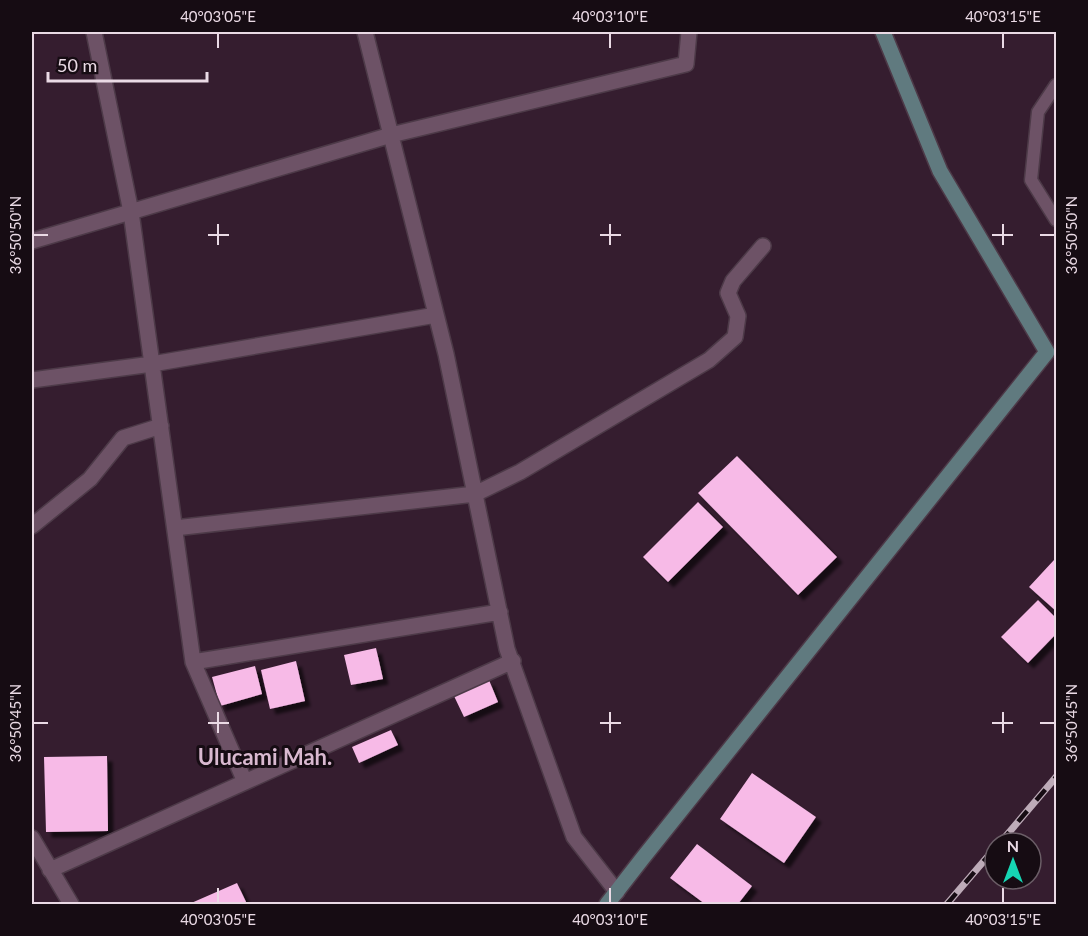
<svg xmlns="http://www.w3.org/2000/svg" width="1088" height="936" font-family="Lato,sans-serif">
<defs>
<filter id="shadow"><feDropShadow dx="5.5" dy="5.5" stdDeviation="1.5" flood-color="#0009"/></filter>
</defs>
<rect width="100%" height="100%" fill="#351d2f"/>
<path fill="#f7bae7" filter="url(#shadow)" d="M737,456L837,557L798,595L698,493Z
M698,502L723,527L668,582L643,557Z
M1054,560L1056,562V611L1029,587Z
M1038,600L1056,618V634L1028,663L1001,637Z
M376,648L383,679L351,685L344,655Z
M296,661L305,701L270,709L261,670Z
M255,666L262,694L220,706L212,677Z
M489,680L498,702L464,717L454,696Z
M391,730L398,745L359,763L352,747Z
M107,756L108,831L46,832L44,757Z
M752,773L816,817L784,863L720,819Z
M697,844L752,886L738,904H705L670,878Z
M237,883L247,904H189Z"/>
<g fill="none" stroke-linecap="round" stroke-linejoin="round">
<g stroke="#4d3a48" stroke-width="15">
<path id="lane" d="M1056,85L1038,112L1031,180L1056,220"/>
</g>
<g stroke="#4d3a48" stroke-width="18">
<path id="street" d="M94,32L131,212L193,662L245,782
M365,32L446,354L507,649L574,837L617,892
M32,241L391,135L686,64L689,32
M32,380L152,364L436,315
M32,526L90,479L123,438L161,426
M175,528L475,494L520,472L709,360L735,337L738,316L728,293L733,281L763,246
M193,662L500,612
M32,838L71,904
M50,870L513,661"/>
</g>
<g stroke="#4d3a48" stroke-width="18">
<path id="secondary" d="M607,904L642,859L1047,352L940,171L883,32"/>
</g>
<use href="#lane" stroke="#6d5266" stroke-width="12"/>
<use href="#street" stroke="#6d5266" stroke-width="15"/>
<use href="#secondary" stroke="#607a7f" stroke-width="15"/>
<g stroke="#bdabb8" stroke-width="7">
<path id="rail" d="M1000,843L1056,777
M947,904L995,848"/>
</g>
<use href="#rail" stroke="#160c13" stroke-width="4.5" stroke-dasharray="14" stroke-linecap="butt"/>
</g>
<path fill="none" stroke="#eadae5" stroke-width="2" d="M218,33V48M610,33V48M1003,33V48M218,224V245M610,224V245M1003,224V245M33,235H48M208,235H229M600,235H621M992,235H1013M1040,235H1055M218,712V733M610,712V733M1003,712V733M33,723H48M208,723H229M600,723H621M992,723H1013M1040,723H1055M218,888V903M610,888V903M1003,888V903"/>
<g text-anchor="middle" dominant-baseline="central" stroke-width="6" stroke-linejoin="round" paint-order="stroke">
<g font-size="22" font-weight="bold" fill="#d9b9d0" stroke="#160c13">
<text x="265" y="756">Ulucami Mah.</text>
</g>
</g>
<rect width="1088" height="936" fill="none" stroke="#160c13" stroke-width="66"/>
<g transform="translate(1013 861)"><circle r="28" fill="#160c13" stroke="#6b5e67" stroke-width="1.5"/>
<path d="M0-4.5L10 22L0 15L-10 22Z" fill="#16d5b3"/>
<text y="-9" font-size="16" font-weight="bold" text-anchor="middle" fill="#eadae5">N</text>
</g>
<path d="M48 72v9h159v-9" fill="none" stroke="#eadae5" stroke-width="3"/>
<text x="57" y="72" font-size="18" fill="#eadae5" stroke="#160c13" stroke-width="4.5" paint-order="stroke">50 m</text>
<rect x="33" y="33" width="1022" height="870" fill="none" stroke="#eadae5" stroke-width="2"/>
<g font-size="15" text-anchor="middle" fill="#eadae5">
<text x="218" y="22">40°03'05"E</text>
<text x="610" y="22">40°03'10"E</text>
<text x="1003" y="22">40°03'15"E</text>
<text transform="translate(16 235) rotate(-90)" y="5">36°50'50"N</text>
<text transform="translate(1072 235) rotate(-90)" y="5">36°50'50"N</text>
<text transform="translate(16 723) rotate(-90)" y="5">36°50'45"N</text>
<text transform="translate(1072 723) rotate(-90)" y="5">36°50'45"N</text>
<text x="218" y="925">40°03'05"E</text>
<text x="610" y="925">40°03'10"E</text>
<text x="1003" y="925">40°03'15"E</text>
</g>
</svg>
